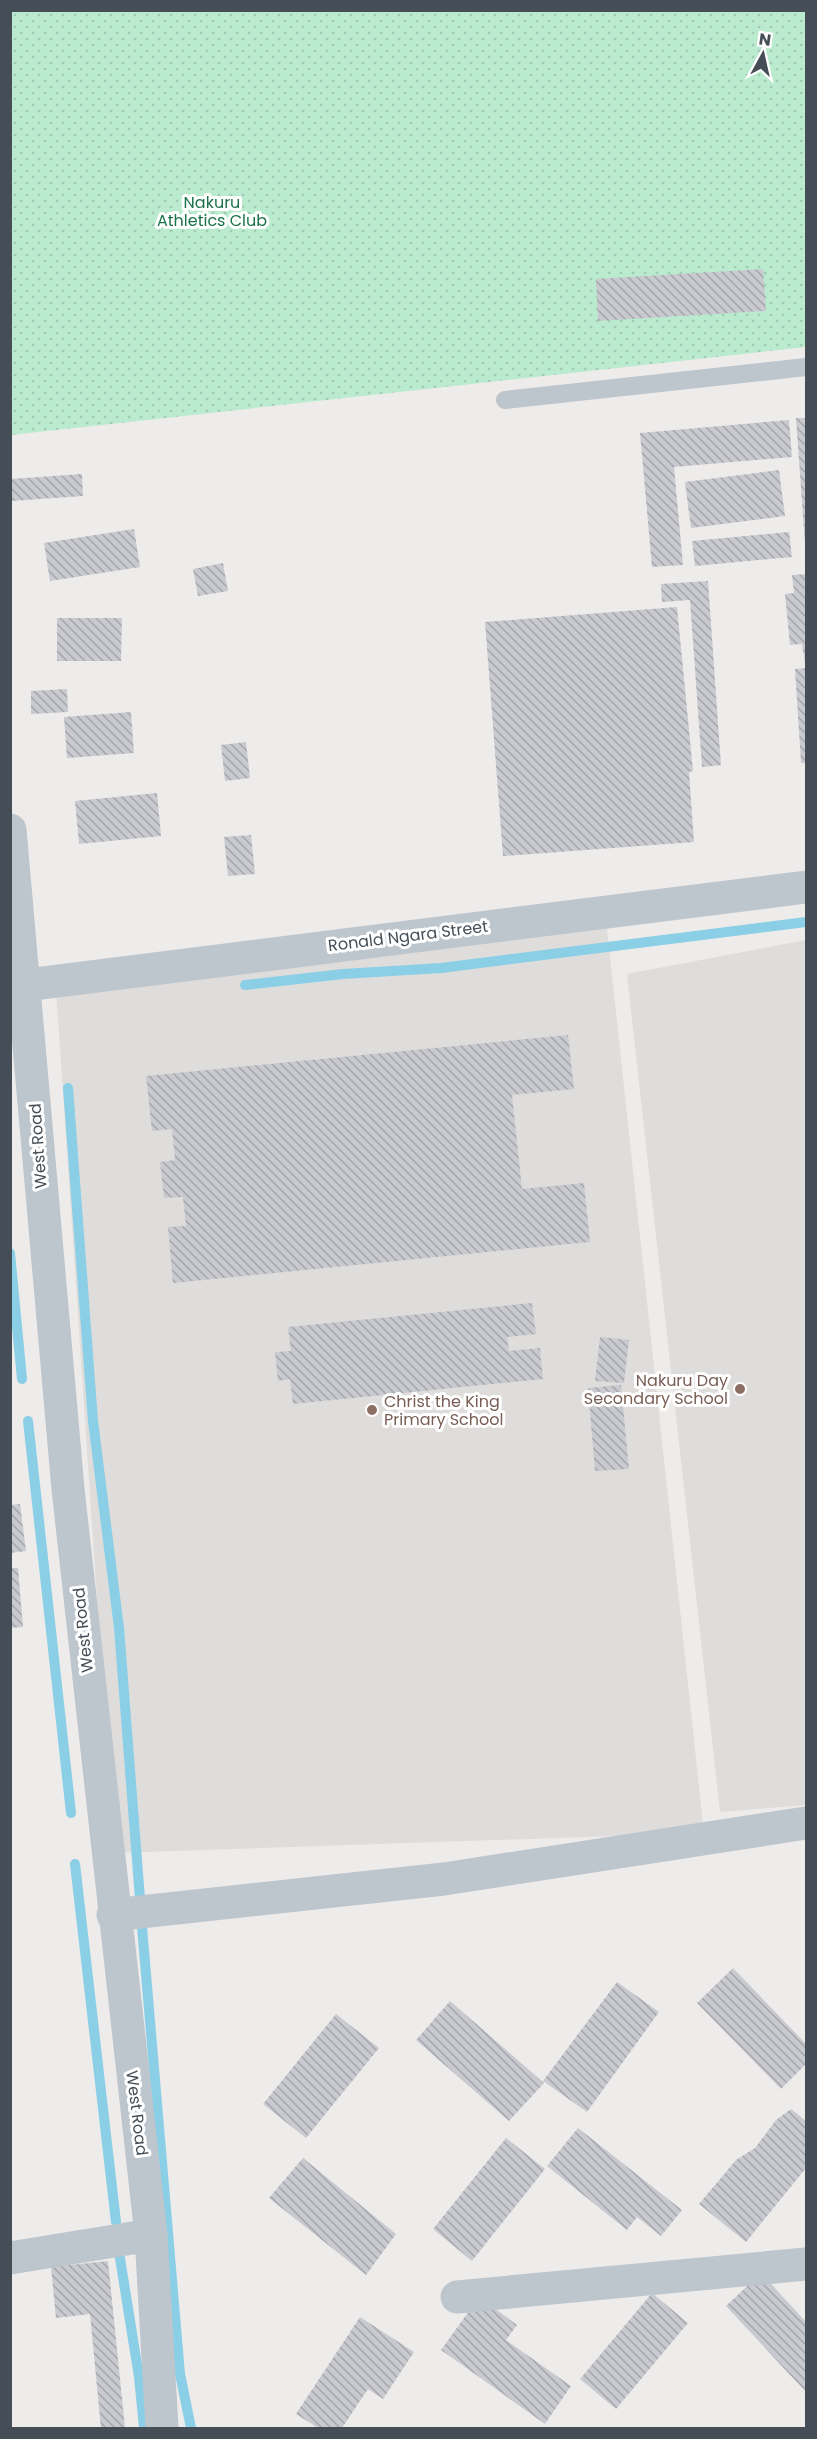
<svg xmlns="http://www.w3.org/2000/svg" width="817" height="2439" font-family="Poppins,sans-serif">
<defs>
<pattern id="green-dots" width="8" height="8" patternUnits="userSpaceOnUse" patternTransform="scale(1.5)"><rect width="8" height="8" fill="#baebcf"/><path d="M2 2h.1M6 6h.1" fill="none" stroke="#a1cbb4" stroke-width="1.8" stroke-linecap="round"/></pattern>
<pattern id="building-back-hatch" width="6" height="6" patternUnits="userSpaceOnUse" patternTransform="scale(1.5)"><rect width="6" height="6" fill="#c8cad0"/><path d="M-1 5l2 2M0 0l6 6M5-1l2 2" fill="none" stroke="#a4a6ac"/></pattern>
</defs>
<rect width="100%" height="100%" fill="#eeebeb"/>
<path fill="#dfdcdc" d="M606,919L704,1833L114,1853L56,988Z
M806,940V1805L720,1812L627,974Z"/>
<path fill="url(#green-dots)" d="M10,11H806V347L11,435Z"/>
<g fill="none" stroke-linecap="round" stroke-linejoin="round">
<path stroke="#8acfe5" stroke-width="10" d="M245,985L343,974L441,968L806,922
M68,1088L93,1421L119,1628L140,1899
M10,1253L22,1379
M28,1421L71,1813
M75,1864L116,2222
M142,1927L180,2374L191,2428
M119,2252L139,2377L144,2428"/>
</g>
<path fill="url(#building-back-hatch)" d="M763,269L766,311L598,321L596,279Z
M796,418H806V545H805Z
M789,420L792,457L674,467L683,565L652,567L640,433Z
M779,470L785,516L691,528L685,482Z
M82,474L83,496L12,501L10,479Z
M134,529L140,567L50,581L44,543Z
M789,532L792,557L695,566L692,541Z
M223,563L228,591L198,596L193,569Z
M806,574V663H805L802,644L790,645L785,594L794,593L792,575Z
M708,581L721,765L702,767L690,600L662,602L661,584Z
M677,607L693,771L689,772L694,842L503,856L485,622Z
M57,618H122L121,661H57Z
M806,668V763H801L795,669Z
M67,689L68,712L31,714V691Z
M131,712L134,753L67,758L64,717Z
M246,742L250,778L225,781L221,745Z
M157,793L161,836L79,844L75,801Z
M251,835L255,874L228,876L224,837Z
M568,1035L574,1089L512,1095L522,1189L584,1183L590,1242L173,1283L168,1227L186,1226L183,1197L164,1198L160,1162L175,1160L172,1129L152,1131L146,1076Z
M532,1303L536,1334L507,1337L509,1351L540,1348L543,1379L293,1404L290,1379L278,1381L275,1352L291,1351L288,1327Z
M600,1337L629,1340L624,1383L595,1381Z
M621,1385L629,1469L595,1471L588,1388Z
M20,1504L26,1551L10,1553V1505Z
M10,1568H18L23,1627L10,1628Z
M733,1968L806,2044V2064L781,2089L697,2003Z
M617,1982L659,2012L587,2112L543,2081Z
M450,2001L544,2083L509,2121L416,2040Z
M336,2014L379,2048L306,2138L263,2104Z
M791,2109L806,2121V2168L746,2242L699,2204L736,2160L755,2148L776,2120Z
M578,2128L682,2210L661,2236L637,2217L627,2230L547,2166Z
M506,2138L545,2169L472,2261L433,2229Z
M303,2158L396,2234L366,2275L269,2198Z
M108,2261L125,2428H101L90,2314L56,2318L51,2267Z
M761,2273L806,2322V2392L726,2306Z
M652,2293L688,2323L616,2409L580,2379Z
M479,2297L517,2325L506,2340L571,2386L545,2424L441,2350Z
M360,2317L414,2352L383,2399L368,2389L342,2428H318L296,2414Z"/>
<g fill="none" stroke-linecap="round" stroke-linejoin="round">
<path stroke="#bdc5cd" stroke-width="18" d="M505,400L806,367"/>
<path stroke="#bdc5cd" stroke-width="33" d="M10,987L806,887
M113,1915L444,1879L806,1823
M10,2258L151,2235
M457,2297L806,2264"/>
<path stroke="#bdc5cd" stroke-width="33" d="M10,830L68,1489L151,2235L162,2428"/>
</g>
<g fill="#8d6e63" stroke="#fff" stroke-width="2">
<circle cx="740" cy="1389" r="6"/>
<circle cx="372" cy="1410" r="6"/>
</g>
<g text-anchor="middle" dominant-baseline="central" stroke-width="6" stroke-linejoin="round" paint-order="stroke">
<g font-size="16" fill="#1b734a" stroke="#fff">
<text x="212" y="202">Nakuru<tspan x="212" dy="18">Athletics Club</tspan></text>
</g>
<g font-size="16" fill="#454e57" stroke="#fff">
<text transform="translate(408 936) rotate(-7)">Ronald Ngara Street</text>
<text transform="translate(38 1146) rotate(-94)">West Road</text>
<text transform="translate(83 1630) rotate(-96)">West Road</text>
<text transform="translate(137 2113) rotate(83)">West Road</text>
</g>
<g font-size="16" fill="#785e54" stroke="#fff" text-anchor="end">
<text x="728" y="1380">Nakuru Day<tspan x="728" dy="18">Secondary School</tspan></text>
<text x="384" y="1401" text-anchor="start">Christ the King<tspan x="384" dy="18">Primary School</tspan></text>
</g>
</g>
<rect width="817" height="2439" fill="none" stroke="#454e57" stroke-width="24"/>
<g transform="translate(763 54) rotate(8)" stroke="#ffffff" stroke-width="4.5" paint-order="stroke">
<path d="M0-4.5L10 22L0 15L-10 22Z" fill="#454e57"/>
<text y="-9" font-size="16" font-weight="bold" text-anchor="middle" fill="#454e57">N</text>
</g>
</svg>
